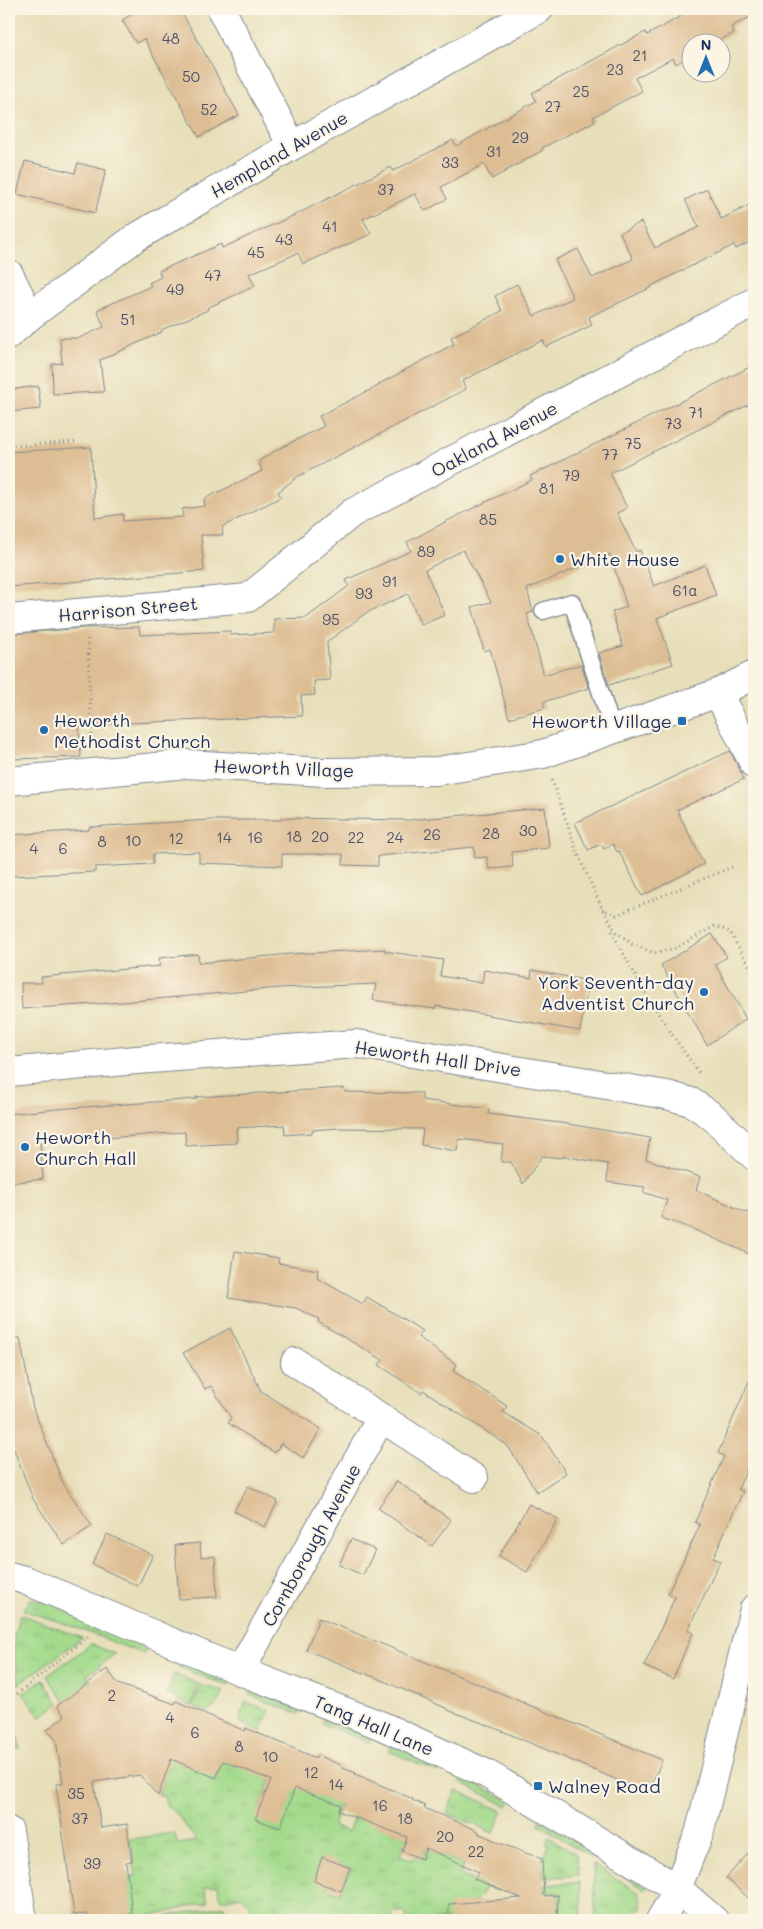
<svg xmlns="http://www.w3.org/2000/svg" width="763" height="1929" font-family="Mali,sans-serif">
<defs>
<pattern id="grass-tufts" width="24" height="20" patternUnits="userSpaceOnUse" patternTransform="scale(1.25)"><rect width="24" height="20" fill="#a3da8b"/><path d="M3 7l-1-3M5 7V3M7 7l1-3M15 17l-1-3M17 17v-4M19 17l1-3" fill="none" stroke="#8cbb7a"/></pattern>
</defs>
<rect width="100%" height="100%" fill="#fcf5e5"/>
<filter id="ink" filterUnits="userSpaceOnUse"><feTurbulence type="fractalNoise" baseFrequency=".02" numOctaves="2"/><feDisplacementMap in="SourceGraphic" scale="10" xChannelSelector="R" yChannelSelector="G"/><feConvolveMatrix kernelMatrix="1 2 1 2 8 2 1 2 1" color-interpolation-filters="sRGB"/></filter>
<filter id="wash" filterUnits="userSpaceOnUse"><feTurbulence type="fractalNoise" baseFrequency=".0096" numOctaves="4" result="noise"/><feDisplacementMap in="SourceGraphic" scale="20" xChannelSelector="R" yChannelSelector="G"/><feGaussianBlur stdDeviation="1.12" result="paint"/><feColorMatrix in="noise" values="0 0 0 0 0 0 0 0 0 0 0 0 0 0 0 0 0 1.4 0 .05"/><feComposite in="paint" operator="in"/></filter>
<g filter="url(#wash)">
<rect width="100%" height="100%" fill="#e7dfb9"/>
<path fill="url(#grass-tufts)" stroke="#5f8474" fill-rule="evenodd" d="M31,1599L51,1603L87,1622L146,1648L144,1654L69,1625L23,1610Z
M20,1614L82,1638L19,1684C14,1655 10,1643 20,1614Z
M91,1644L115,1654L87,1675L91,1681L65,1701L47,1676Z
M180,1661L230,1681L228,1686L178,1667Z
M174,1674L199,1684L191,1706L167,1694Z
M43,1679L59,1703L40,1717L23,1693Z
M9,1681L11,1702L20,1749L9,1751Z
M201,1685L224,1692L219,1702L208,1712L192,1706Z
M251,1690L300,1710L299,1714L249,1695Z
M246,1701L269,1711L261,1731L241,1723L240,1716Z
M122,1719L271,1779L259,1810L296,1785L341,1804L333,1826L348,1832L355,1814L408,1835L400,1855L413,1860L415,1856L422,1859L426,1848L464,1865L460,1875L486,1887L475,1902L460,1904L469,1920H408L404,1911L391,1913L395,1920H372V1916L347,1920H262L242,1896L221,1900L218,1885L205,1887L208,1902L152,1916L133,1918L132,1914L107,1881L136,1876L130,1839L174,1833L178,1844L197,1841L176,1813L167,1806L164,1797L159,1795L164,1778ZM337,1863L350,1868L340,1893L327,1888Z
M323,1719L370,1738L369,1743L321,1723Z
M391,1745L439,1767L438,1772L389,1751Z
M462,1777L510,1801L507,1806L459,1782Z
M456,1790L503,1811L493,1833L447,1813Z
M540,1820L647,1886L644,1889L538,1824Z
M549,1837L576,1854L579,1875L543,1878V1868L538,1869L549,1845L546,1844Z
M593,1864L638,1892L641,1901V1909L632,1920H596Z
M580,1882L582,1920H558V1893H544V1885Z
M224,1906L226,1920H161V1917Z"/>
<g id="blocks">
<path fill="#ddbd93" d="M140,9H180L239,115L199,137L144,39L136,43L122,20Z
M694,9H754V15L731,27L734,33L716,42H690V56L676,64L673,58L635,78L642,91L593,117L595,121L542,148L543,150L492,179L484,164L441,187L447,199L425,211L415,194L363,219L371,234L303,264L298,253L249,274L255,286L207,308L208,310L161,330L162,332L100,360L104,392L53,394L52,364L62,363L60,338H79L104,327L97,310L151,286L149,283L161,277L159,271L221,244L222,248L301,212L391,167L393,171L453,140L456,146L536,101L532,93L645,32L647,35Z
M25,161L75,173L78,163L106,170L95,213L17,194Z
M707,189L721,219L754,203V240L736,249L734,245L651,286L652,287L589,317L592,325L546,347L543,340L462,381L466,389L297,477L278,492L281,497L222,527L223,535H201L204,571L9,587V452L91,447L95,518L123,514V521L183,517L182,509L205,506L204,499L262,471L259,461L278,449L324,426L319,416L380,385L379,384L454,344L451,337L502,311L495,296L517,284L534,316L573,298L555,260L578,249L592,278L633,259L620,233L641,222L655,248L699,227L685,200Z
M754,365V402L610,473L627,508L617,513L636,552L640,550L654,586L705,565L716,595L657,618L673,664L609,685L599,653L623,646L612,612L627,607L610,554L527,589L533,612L527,614L544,675L581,664L589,688L543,702L545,708L509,718L490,649L484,651L472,607L491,602L463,550L425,570L445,615L421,625L408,594L366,613L327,642L330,680L314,681L315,695L301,696L302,716L79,725L81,757L9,759V634L82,628L139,627L140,635L230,631V635L274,633V619L306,618L349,586L346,580L411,551L407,542L457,516L532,480L530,476L551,466Z
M38,386L41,409L9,412V390Z
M730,751L744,779L677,810L704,864L642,896L619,851L617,852L613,844L604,849L601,844L588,850L575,823Z
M545,808L549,848L512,852L513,867L489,869L487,857L475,858L474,847L378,856V866L343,865V854H282V866L199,863V852L153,854V864L95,867V872L12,876L9,835L89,830V827L210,820H281V818L408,820Z
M712,934L727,957L715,964L746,1019L707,1045L661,965Z
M385,949L384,951L443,960L440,976L482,983L484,970L531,978L532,970L589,981L580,1031L436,1006L435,1009L373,1000L376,984L280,988L110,1003L22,1009L21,983H42L41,977L160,966L159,958L198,954L199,963L290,954Z
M344,1088L345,1092L422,1093V1100L489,1109L488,1114L568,1124L650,1138L646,1159L700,1177L696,1190L754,1216V1256L688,1227L661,1218L667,1200L643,1192L645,1187L607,1182L608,1164L563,1156V1158L542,1156L523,1184L511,1162H501L503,1144L459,1139L457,1151L421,1145L423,1129L338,1128L312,1130V1133L285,1135L284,1125L236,1128L237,1143L186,1146L185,1132L40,1143L43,1179L9,1183V1114L56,1109L196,1099V1097Z
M235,1251L279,1258L278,1263L318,1270L317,1278L363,1304L367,1297L423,1331L418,1337L457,1365L453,1371L507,1406L503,1412L542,1436L566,1473L537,1492L507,1445L423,1390L421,1393L379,1365L383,1360L318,1322L319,1319L296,1308L228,1298Z
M230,1328L261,1391L321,1429L303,1458L281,1443L275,1453L228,1423L231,1418L211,1386L205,1389L183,1353Z
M20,1338L33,1408L63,1483L92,1526L64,1545L33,1499L9,1437V1339Z
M754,1370V1453L738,1489L743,1491L713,1558L720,1561L688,1630L693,1632L673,1679L644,1666L675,1597L668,1593L700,1525L695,1522L724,1456L718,1453Z
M397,1481L451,1520L432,1546L378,1508Z
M248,1486L278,1501L265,1527L234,1511Z
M529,1504L558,1519L527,1572L499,1556Z
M107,1534L153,1555L138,1586L92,1564Z
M351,1539L375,1550L363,1575L339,1565Z
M200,1543L201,1557L215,1556L217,1597L179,1599L175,1545Z
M319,1618L662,1760L648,1793L495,1728L448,1710V1709L379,1679L306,1650Z
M107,1669L118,1684L175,1704L176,1701L245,1731L246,1728L316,1758L317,1755L343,1766L342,1768L356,1773L355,1774L413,1799L412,1800L425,1806L424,1808L479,1831L478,1833L494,1840V1841L542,1859L544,1896L558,1895L557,1920H449V1904L521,1898L474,1879L479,1872L426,1848L422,1859L402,1851L407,1837L338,1811L341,1805L295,1788L280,1828L255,1819L271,1780L223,1761L216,1778L171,1759L158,1796L140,1775L94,1782L101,1828L127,1824L132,1861L126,1862L132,1914L88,1919L87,1914L74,1915L56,1784L63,1783L56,1740L47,1730L65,1716L57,1706Z
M754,1847V1903L726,1878Z
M322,1857L350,1868L341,1891L314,1881Z"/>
</g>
</g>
<g filter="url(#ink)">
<use href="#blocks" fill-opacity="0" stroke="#81878c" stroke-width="1"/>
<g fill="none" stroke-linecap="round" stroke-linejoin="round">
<g stroke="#81878c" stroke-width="19">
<path id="lane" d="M543,611L572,602L613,731"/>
</g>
<g stroke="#81878c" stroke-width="30">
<path id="street" d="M221,9L292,146
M9,274L30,316
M9,334L30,316L135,238L292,146L539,9
M9,619L248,598L352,513L754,302
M718,693L754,764
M9,781L187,764L323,772L437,771L543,754L718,693L754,675
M9,1072L136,1060L357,1044L667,1095L691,1102L712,1116L754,1156
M295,1362L474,1478
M240,1671L381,1418
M660,1920C678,1893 686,1863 699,1834L754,1609"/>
</g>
<g stroke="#81878c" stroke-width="30">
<path id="secondary" d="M9,1576L25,1580L240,1671L380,1725L487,1774L678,1889L714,1920
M9,1831L23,1920"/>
</g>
<path stroke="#81878c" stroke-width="3" stroke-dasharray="1 4" stroke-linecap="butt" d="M9,446L78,442
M88,639L92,745
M552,780L577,852L602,908L616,932L632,944L654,953L676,948L715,926L730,932L754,975
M602,909L616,915L732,867
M612,931C637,982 667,1029 700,1074
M17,1694L89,1636"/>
<use href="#lane" stroke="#fff" stroke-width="16"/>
<use href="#street" stroke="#fff" stroke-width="28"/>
<use href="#secondary" stroke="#fff" stroke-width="28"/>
</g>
</g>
<g fill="#1f6fb2" stroke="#fcf5e5" stroke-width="2">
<circle cx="560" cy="559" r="5"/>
<rect x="677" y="716" width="10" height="10" rx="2.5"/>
<circle cx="44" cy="730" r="5"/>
<circle cx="704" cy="992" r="5"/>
<circle cx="25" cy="1147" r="5"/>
<rect x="533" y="1781" width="10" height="10" rx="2.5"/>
</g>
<g text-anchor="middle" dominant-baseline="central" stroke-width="4.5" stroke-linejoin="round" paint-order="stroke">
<g font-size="15" fill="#4c526b">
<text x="171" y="38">48</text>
<text x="640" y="55">21</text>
<text x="615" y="69">23</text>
<text x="191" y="76">50</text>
<text x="581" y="91">25</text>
<text x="553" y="106">27</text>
<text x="209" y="109">52</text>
<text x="520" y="137">29</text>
<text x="494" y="151">31</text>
<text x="450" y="162">33</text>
<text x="386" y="189">37</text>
<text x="330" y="226">41</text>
<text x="284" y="239">43</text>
<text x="256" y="252">45</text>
<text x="213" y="275">47</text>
<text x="175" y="289">49</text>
<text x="128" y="319">51</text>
<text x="696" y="412">71</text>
<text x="673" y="423">73</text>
<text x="633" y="443">75</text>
<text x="610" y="454">77</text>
<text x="571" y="475">79</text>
<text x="547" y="488">81</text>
<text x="488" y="519">85</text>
<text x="426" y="551">89</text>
<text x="390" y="581">91</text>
<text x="685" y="590">61a</text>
<text x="364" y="593">93</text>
<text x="331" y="619">95</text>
<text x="528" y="830">30</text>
<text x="491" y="833">28</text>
<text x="432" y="834">26</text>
<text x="294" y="836">18</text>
<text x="320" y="836">20</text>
<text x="224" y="837">14</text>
<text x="255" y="837">16</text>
<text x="356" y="837">22</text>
<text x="395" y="837">24</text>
<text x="176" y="838">12</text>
<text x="133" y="840">10</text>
<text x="102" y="841">8</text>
<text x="34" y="848">4</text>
<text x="63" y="848">6</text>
<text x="112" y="1695">2</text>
<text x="170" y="1717">4</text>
<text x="195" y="1732">6</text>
<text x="239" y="1746">8</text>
<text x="270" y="1756">10</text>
<text x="311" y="1772">12</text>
<text x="336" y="1784">14</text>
<text x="76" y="1793">35</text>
<text x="380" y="1805">16</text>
<text x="80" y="1818">37</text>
<text x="405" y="1818">18</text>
<text x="445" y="1836">20</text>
<text x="476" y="1851">22</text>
<text x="92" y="1863">39</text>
</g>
<g font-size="18" fill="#1b2f5e" stroke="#fcf5e5">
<text transform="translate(279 154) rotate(-30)">Hempland Avenue</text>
<text transform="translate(494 439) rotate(-28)">Oakland Avenue</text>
<text transform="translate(128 609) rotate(-5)">Harrison Street</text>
<text transform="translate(284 768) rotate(2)">Heworth Village</text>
<text transform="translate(438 1058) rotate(8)">Heworth Hall Drive</text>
<text transform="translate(311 1545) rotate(-61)">Cornborough Avenue</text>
<text transform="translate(374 1725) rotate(23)">Tang Hall Lane</text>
</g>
<g font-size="18" fill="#1b2f5e" stroke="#fcf5e5" text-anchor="start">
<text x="570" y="559">White House</text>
<text x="54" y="720">Heworth<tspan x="54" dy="21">Methodist Church</tspan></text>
<text x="672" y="721" text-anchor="end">Heworth Village</text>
<text x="694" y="982" text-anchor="end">York Seventh-day<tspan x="694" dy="21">Adventist Church</tspan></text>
<text x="35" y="1137">Heworth<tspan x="35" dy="21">Church Hall</tspan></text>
<text x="548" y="1786">Walney Road</text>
</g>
</g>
<rect width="763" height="1929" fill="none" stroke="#fcf5e5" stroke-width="30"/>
<g transform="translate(706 58)"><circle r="24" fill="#fcf5e5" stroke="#a2a6af"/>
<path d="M0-4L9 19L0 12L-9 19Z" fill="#1f6fb2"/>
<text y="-8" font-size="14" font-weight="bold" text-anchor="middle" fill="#1b2f5e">N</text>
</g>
</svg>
